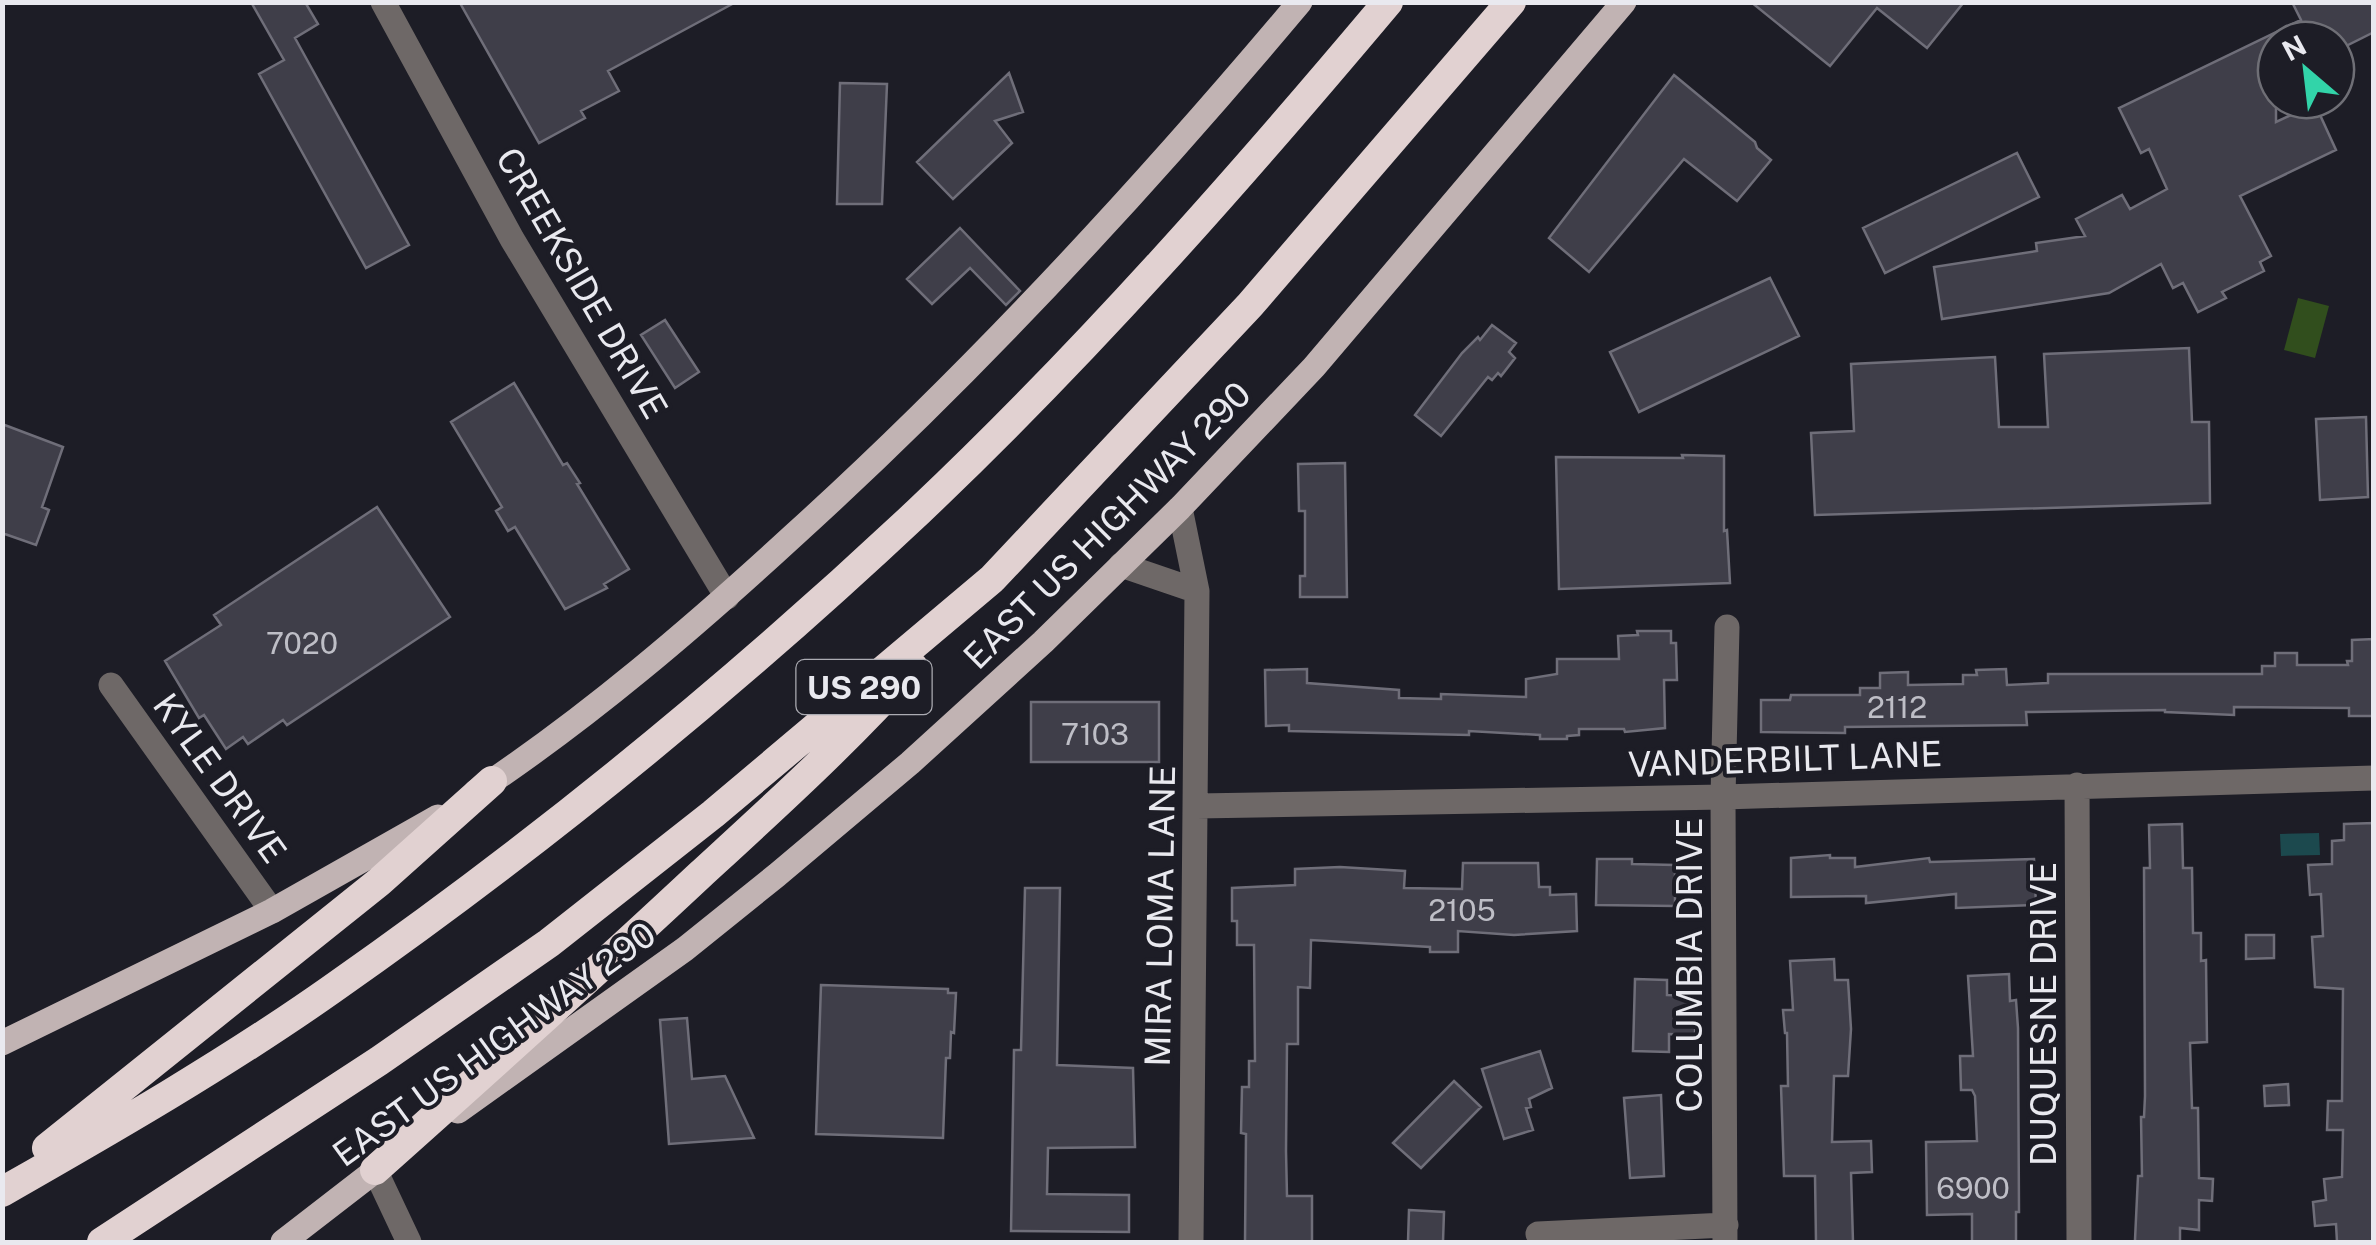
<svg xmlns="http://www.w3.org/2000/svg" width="2376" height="1245" font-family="'Public Sans',sans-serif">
<rect width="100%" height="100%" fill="#1d1d26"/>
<path fill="#314e1d" d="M2298,298L2329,306L2315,358L2284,350Z"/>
<path fill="#1c494e" d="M2319,833L2320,855L2281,856L2280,834Z"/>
<path fill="#3f3e49" stroke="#6f6e79" stroke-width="2.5" d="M251,2H305L318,24L295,38L409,245L366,268L259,74L284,60Z
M736,2L608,71L619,91L581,111L585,118L539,143L460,3Z
M1751,2H1964L1927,48L1877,8L1830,66Z
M2292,2H2374V32L2336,51V40H2276V122L2315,104L2336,150L2240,196L2271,256L2260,262L2264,271L2222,292L2226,298L2198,312L2183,283L2173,288L2161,264L2109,293L1942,319L1934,267L2037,251L2036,243L2085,236L2076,219L2122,195L2130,209L2167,189L2149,149L2141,153L2119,108L2301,20Z
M1009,73L1023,112L995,121L1012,143L953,199L917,162Z
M1674,75L1755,142L1757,148L1771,160L1737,201L1684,159L1589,272L1549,238Z
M840,83L887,84L882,204H837Z
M2017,153L2039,197L1885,273L1863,228Z
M960,228L1020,291L1006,305L970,268L932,304L907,279Z
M1770,278L1799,336L1639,412L1610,352Z
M665,320L699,372L675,388L641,335Z
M1492,325L1516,343L1509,352L1515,358L1501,376L1498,373L1492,380L1488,377L1441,436L1415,415L1462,353L1478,337L1480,340Z
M2189,348L2192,422H2209L2210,503L1815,515L1811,433L1854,431L1851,364L1995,357L1999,427H2048L2044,354Z
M514,383L563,465L567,463L580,483L577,484L629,569L604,584L607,588L565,609L515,527L508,531L496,511L502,507L451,422Z
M2366,417L2368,497L2320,500L2316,419Z
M2,424L63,447L42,507L49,510L36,545L2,533Z
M1682,455L1724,456V531L1727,530L1730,583L1559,589L1556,457L1683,458Z
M1345,463L1347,597H1300V576H1305V511H1299L1298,464Z
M377,507L450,617L287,725L283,720L248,744L243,737L226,749L204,715L199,718L165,661L221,625L214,615Z
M1637,631H1671V643H1676L1677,680H1664L1665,728L1625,732L1624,729H1579V735L1567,736V739H1540V735L1469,731V735L1289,731V725L1266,726L1265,670L1307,669V683L1399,690V698L1441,699V694L1526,697V679L1557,674V659H1619L1618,636L1638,635Z
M2374,639V716H2349V708L2234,707V715L2165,712V710L2026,712L2027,725L1845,727V733L1761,732V700H1790L1791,695H1860V688H1880V673L1908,672V685L1963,684V675H1977L1976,670L2006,669L2007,685L2048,683V674H2262V666H2275V653H2297V665H2348L2347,661H2352V640Z
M1031,702H1159V762H1031Z
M2374,823V1242H2337L2336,1224L2315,1226L2313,1202L2326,1200L2324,1179L2342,1177L2343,1130H2327L2328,1101H2342L2343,989L2315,987L2312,937L2323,936L2321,894L2310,895L2308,865L2332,864V841L2344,840V824Z
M2182,824L2183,868H2192L2193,933H2201V961L2206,960L2207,1042L2190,1043L2192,1108H2198L2199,1178L2213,1179L2212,1201L2199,1200V1230L2180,1228V1242H2140L2135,1240L2138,1176H2142L2141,1117H2144L2145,1096L2144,868H2150L2149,825Z
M1830,855V858H1855V867L1929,858L1930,862L2034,859L2036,905L1956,908V894L1866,903V896L1791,897V858Z
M1597,859H1632V864L1675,865V906L1596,905Z
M1463,863H1538L1539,887H1550V895L1576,894L1577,931L1514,935L1458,931V952H1430V947L1311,940L1310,988L1298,987V1044H1287L1286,1151L1287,1196H1312V1242H1245L1246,1134L1241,1133L1242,1087H1249V1061H1255L1254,945H1237V921H1232V888L1295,885V869L1340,867L1405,871L1404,888L1462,889Z
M1025,888H1060L1057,1065L1133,1068L1135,1147L1048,1148L1047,1194L1129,1195V1232L1011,1231L1014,1050H1021Z
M2246,935H2274V958L2246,959Z
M1834,959L1835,980H1848L1851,1029L1848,1076H1834L1832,1142L1871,1141L1872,1172L1851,1173L1853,1242H1816L1815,1176H1784L1781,1086H1788L1787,1033H1785L1783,1010H1793L1790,961Z
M2009,974L2010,1001L2016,1000L2018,1028L2019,1212H2016V1242H1972V1214L1927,1215L1926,1142L1977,1141L1975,1096L1972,1090H1961L1960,1056H1973L1968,976Z
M1635,979L1667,980V995L1696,996L1695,1035L1669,1034V1052L1633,1051Z
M821,985L948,989V993H956L954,1033L951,1032L950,1058H946L943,1138L816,1134Z
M687,1018L692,1079L725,1076L754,1138L669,1144L660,1020Z
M1540,1051L1552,1088L1529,1099L1531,1107L1526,1108L1533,1130L1504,1139L1482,1069Z
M1454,1081L1481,1107L1421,1168L1393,1143Z
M2288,1084L2289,1105L2265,1106L2264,1086Z
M1661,1095L1664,1176L1630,1178L1624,1098Z
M1409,1210L1444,1212L1443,1242H1408Z"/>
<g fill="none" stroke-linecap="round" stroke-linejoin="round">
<path stroke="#6e6867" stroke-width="25" d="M383,2L512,239L727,597
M1180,508L1197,591L1191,1242
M1121,565L1197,591
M111,685L272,911
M2077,785L2079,1242
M1197,806L1723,797L2374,778
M375,1170L409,1242
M1538,1234L1726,1225
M1725,1242L1723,797L1727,627"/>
<path stroke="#c1b3b3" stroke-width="25" d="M476,792C589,717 694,627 794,535C976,370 1142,190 1300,2
M2,1043L272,911L438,817
M458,1111L685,949L777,875L910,763L1043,642L1180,508L1314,367L1624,2
M283,1242L389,1160"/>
<path stroke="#e1d1d1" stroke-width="30" d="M47,1148L379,882L492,781
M375,1170C485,1072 594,974 701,874C774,807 847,741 913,667
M2,1192C114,1128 227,1063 332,989C538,845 736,683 919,511C1086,353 1240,178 1388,2
M102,1242L379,1061L549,943L713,814L992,579L1250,305L1511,2"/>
</g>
<g text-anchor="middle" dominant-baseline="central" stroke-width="8" stroke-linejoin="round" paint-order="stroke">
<g font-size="30" fill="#bebec6">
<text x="302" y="643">7020</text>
<text x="1897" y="707">2112</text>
<text x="1095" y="734">7103</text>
<text x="1462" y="910">2105</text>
<text x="1973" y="1188">6900</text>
</g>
<rect fill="#1d1d26" stroke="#acacb3" stroke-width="2.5" x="796.5" y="660" width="135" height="54" rx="8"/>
<g font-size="32" font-weight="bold" fill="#e9e9ef">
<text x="864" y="687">US 290</text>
</g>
<g font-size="35" fill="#e9e9ef" stroke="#1d1d26">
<text transform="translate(582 283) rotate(60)">CREEKSIDE DRIVE</text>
<text transform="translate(1107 525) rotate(-45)">EAST US HIGHWAY 290</text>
<text transform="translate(1785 759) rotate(-2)">VANDERBILT LANE</text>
<text transform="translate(220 778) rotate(54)">KYLE DRIVE</text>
<text transform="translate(1160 916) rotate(-89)">MIRA LOMA LANE</text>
<text transform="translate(1689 965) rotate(-90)">COLUMBIA DRIVE</text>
<text transform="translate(2043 1014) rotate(-90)">DUQUESNE DRIVE</text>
<text transform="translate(494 1044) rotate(-36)">EAST US HIGHWAY 290</text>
</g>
</g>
<rect width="2376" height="1245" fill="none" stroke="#e9e9ef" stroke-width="10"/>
<g transform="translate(2306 70) rotate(332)"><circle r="48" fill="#1d1d26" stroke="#6f6f76" stroke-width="2.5"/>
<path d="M0-8L18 38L0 25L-18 38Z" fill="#32d4a9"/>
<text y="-15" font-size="28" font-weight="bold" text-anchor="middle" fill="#e9e9ef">N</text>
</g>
</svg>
